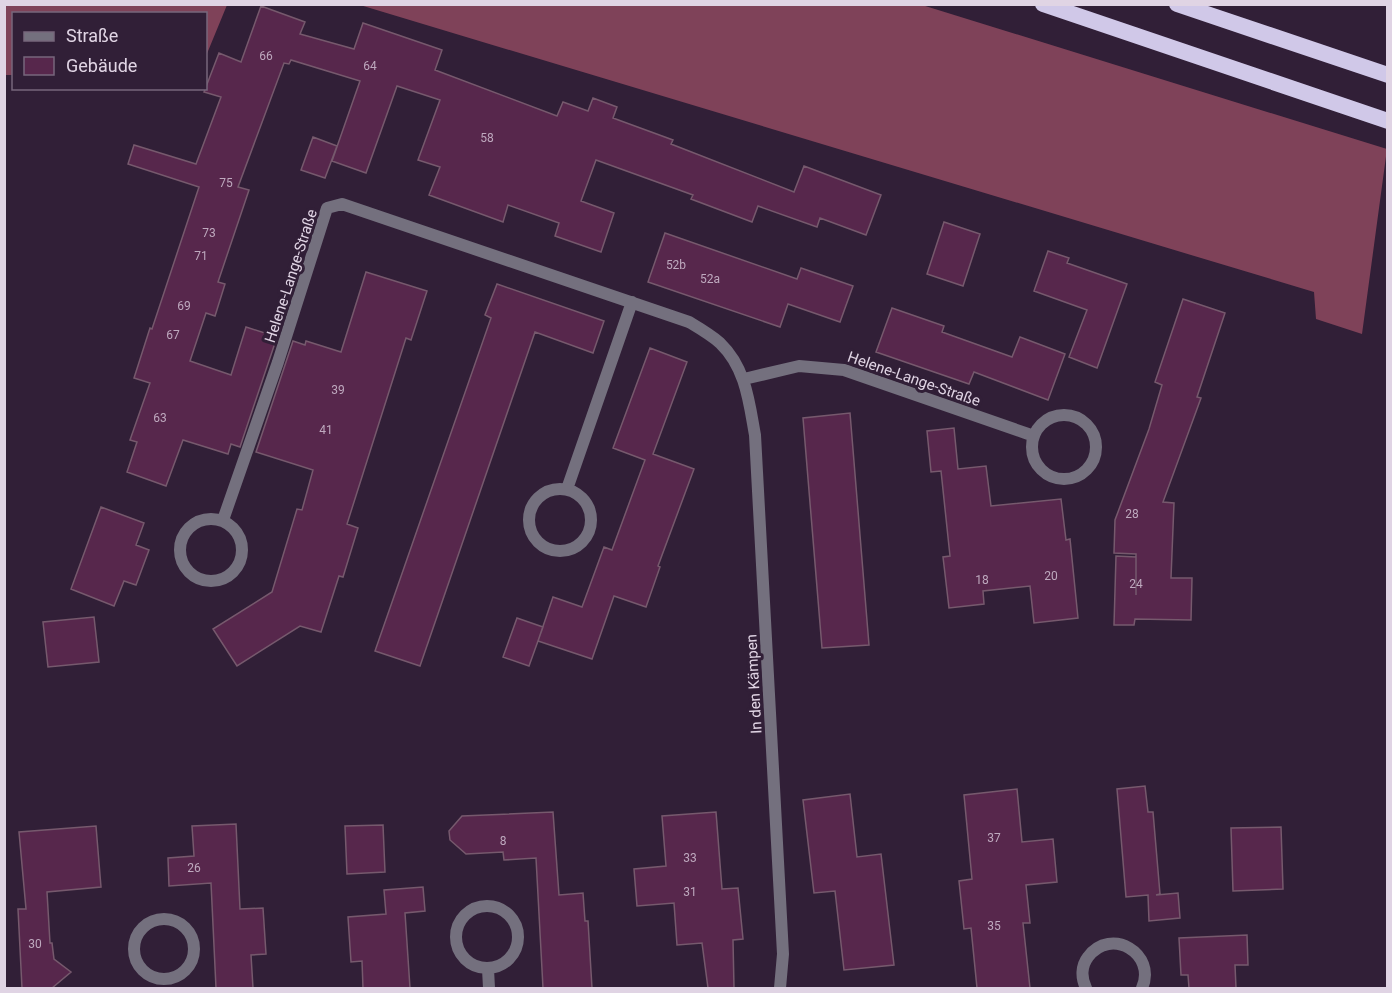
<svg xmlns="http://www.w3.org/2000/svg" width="1392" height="993" font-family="Roboto,sans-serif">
<rect width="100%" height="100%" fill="#311f37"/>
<path fill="#7f4259" d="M4,5L5,4L227,5L206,56V14H14L13,75H5Z
M360,5H922L1387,149L1362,334L1316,319L1314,292Z"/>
<path fill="#57274c" stroke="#76596d" stroke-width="1.5" d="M261,6L305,22L300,34L354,49L363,23L442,50L435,70L557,116L563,102L588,111L593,98L617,107L613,118L673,140L671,144L794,192L804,166L881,195L866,235L820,218L817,227L758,206L752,222L691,199L693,195L596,160L581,201L614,213L601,252L555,236L559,223L508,205L503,222L429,195L440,167L418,160L440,100L397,86L366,173L332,161L360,81L291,60L289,64L284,63L238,187L249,190L218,282L225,284L215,316L206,313L190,361L231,375L246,327L277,337L240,447L231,444L228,454L183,440L166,486L127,472L137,442L130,440L150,383L134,378L150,328L152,329L199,187L128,164L134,145L196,164L221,97L204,92L219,53L241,62Z
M313,137L337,146L325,178L301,170Z
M944,222L980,234L963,286L927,274Z
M665,233L797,279L801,268L853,286L840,322L788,304L780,327L648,282Z
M1048,251L1069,258L1067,263L1127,284L1097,368L1069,357L1087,310L1034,291Z
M366,272L427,291L411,340L406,338L347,524L358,528L343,577L339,576L321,632L300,626L237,666L213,629L272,592L297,509L302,510L313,470L256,452L293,341L305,345L306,341L341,352Z
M497,284L604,321L593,353L535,332L420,666L375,651L491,318L485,315Z
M1183,299L1225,313L1197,397L1201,398L1163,502L1174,503L1171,578H1192L1191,620L1135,619L1134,625H1114L1116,556L1136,557V595V554L1114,553L1115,520L1149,429L1162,385L1155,382Z
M892,308L944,326L942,332L1012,357L1020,337L1065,354L1048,400L974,372L969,384L876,352Z
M650,348L687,362L653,454L694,469L658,566L660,567L646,607L614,596L592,659L538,641L553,597L582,607L604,547L612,550L645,460L613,448Z
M850,413L869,645L822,648L803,418Z
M954,428L958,469L986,466L991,506L1061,499L1066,540L1070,539L1078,618L1034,623L1030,586L983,591L984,604L949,608L943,557L950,556L941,471L931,472L927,431Z
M101,507L144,523L136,545L149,550L136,585L124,581L114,606L71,589Z
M94,617L99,662L48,667L43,622Z
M517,618L543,627L529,666L503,657Z
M1145,786L1148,812H1153L1160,894L1156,895L1178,893L1180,918L1149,921L1148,895L1126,897L1117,789Z
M1017,789L1022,842L1053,839L1057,882L1026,885L1030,923H1023L1030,988H977L971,928L964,929L959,881L972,879L964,795Z
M850,794L857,857L881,854L894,965L844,970L835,891L814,893L803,800Z
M553,812L559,895L583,893L585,921H588L592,988H543L536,858L504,860L503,852L466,854L450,840L449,831L462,816Z
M716,812L722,889L738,888L743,939L733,940L734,988H708L702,943L677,945L674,903L637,906L634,869L666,866L662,816Z
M236,824L240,909L263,908L266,954L251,955L253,988H216L211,883L169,886L168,858L194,856L192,826Z
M383,825L385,872L347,874L345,826Z
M96,826L101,887L47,892L50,943H52L54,959L71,972L52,988H22L18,909H26L19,832Z
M1281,827L1283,889L1233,891L1231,828Z
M423,887L425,911L405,913L410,988H363L362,961L351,962L348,917L386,914L384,890Z
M1247,935L1248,965H1235L1236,988H1189L1188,975H1181L1179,938Z"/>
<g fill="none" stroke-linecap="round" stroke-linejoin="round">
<path stroke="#74707e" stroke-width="12" d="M744,379L799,366L844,370L1034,436
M1032 447a32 32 0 1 1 64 0a32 32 0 1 1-64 0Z
M567,489L632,302
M529 520a31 31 0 1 1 62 0a31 31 0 1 1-62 0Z
M180 550a31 31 0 1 1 62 0a31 31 0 1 1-62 0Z
M223,520L278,362L327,208L342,204L689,322C699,328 711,335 720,343C746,368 749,402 755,435L783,954L780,988
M456 937a31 31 0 1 1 62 0a31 31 0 1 1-62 0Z
M134 949a30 30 0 1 1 60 0a30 30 0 1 1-60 0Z
M488,969L489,988
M1086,988C1081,978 1081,966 1088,957C1111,926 1157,954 1142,988"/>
<path stroke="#d0c8e8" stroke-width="16" d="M1043,4L1388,121
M1177,4L1388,75"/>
</g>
<g text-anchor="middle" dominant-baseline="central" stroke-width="6" stroke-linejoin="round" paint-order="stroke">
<g font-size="12" fill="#bea9be">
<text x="266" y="56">66</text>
<text x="370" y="66">64</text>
<text x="487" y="138">58</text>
<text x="226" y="183">75</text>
<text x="209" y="233">73</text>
<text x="201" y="256">71</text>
<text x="676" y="265">52b</text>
<text x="710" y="279">52a</text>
<text x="184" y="306">69</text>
<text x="173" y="335">67</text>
<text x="338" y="390">39</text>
<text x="160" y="418">63</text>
<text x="326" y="430">41</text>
<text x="1132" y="514">28</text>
<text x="1051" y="576">20</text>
<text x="982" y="580">18</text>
<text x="1136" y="584">24</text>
<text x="994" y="838">37</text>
<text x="503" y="841">8</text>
<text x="690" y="858">33</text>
<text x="194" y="868">26</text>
<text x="690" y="892">31</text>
<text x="994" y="926">35</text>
<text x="35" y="944">30</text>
</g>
<g font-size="15" fill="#e0d4e4" stroke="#311f37">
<text transform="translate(291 276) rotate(-72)">Helene-Lange-Straße</text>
<text transform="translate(914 379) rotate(19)">Helene-Lange-Straße</text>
<text transform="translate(754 684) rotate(-93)">In den Kämpen</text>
</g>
</g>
<rect width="1392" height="993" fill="none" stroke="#e0d4e4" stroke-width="12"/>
<rect x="12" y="12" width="195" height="78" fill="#311f37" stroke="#77677c" stroke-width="1.5"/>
<rect x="24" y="32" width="30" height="9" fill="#74707e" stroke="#77677c" stroke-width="1.5"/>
<text x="66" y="42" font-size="18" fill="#e0d4e4">Straße</text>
<rect x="24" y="57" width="30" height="18" fill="#57274c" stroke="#77677c" stroke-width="1.5"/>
<text x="66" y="72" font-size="18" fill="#e0d4e4">Gebäude</text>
</svg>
